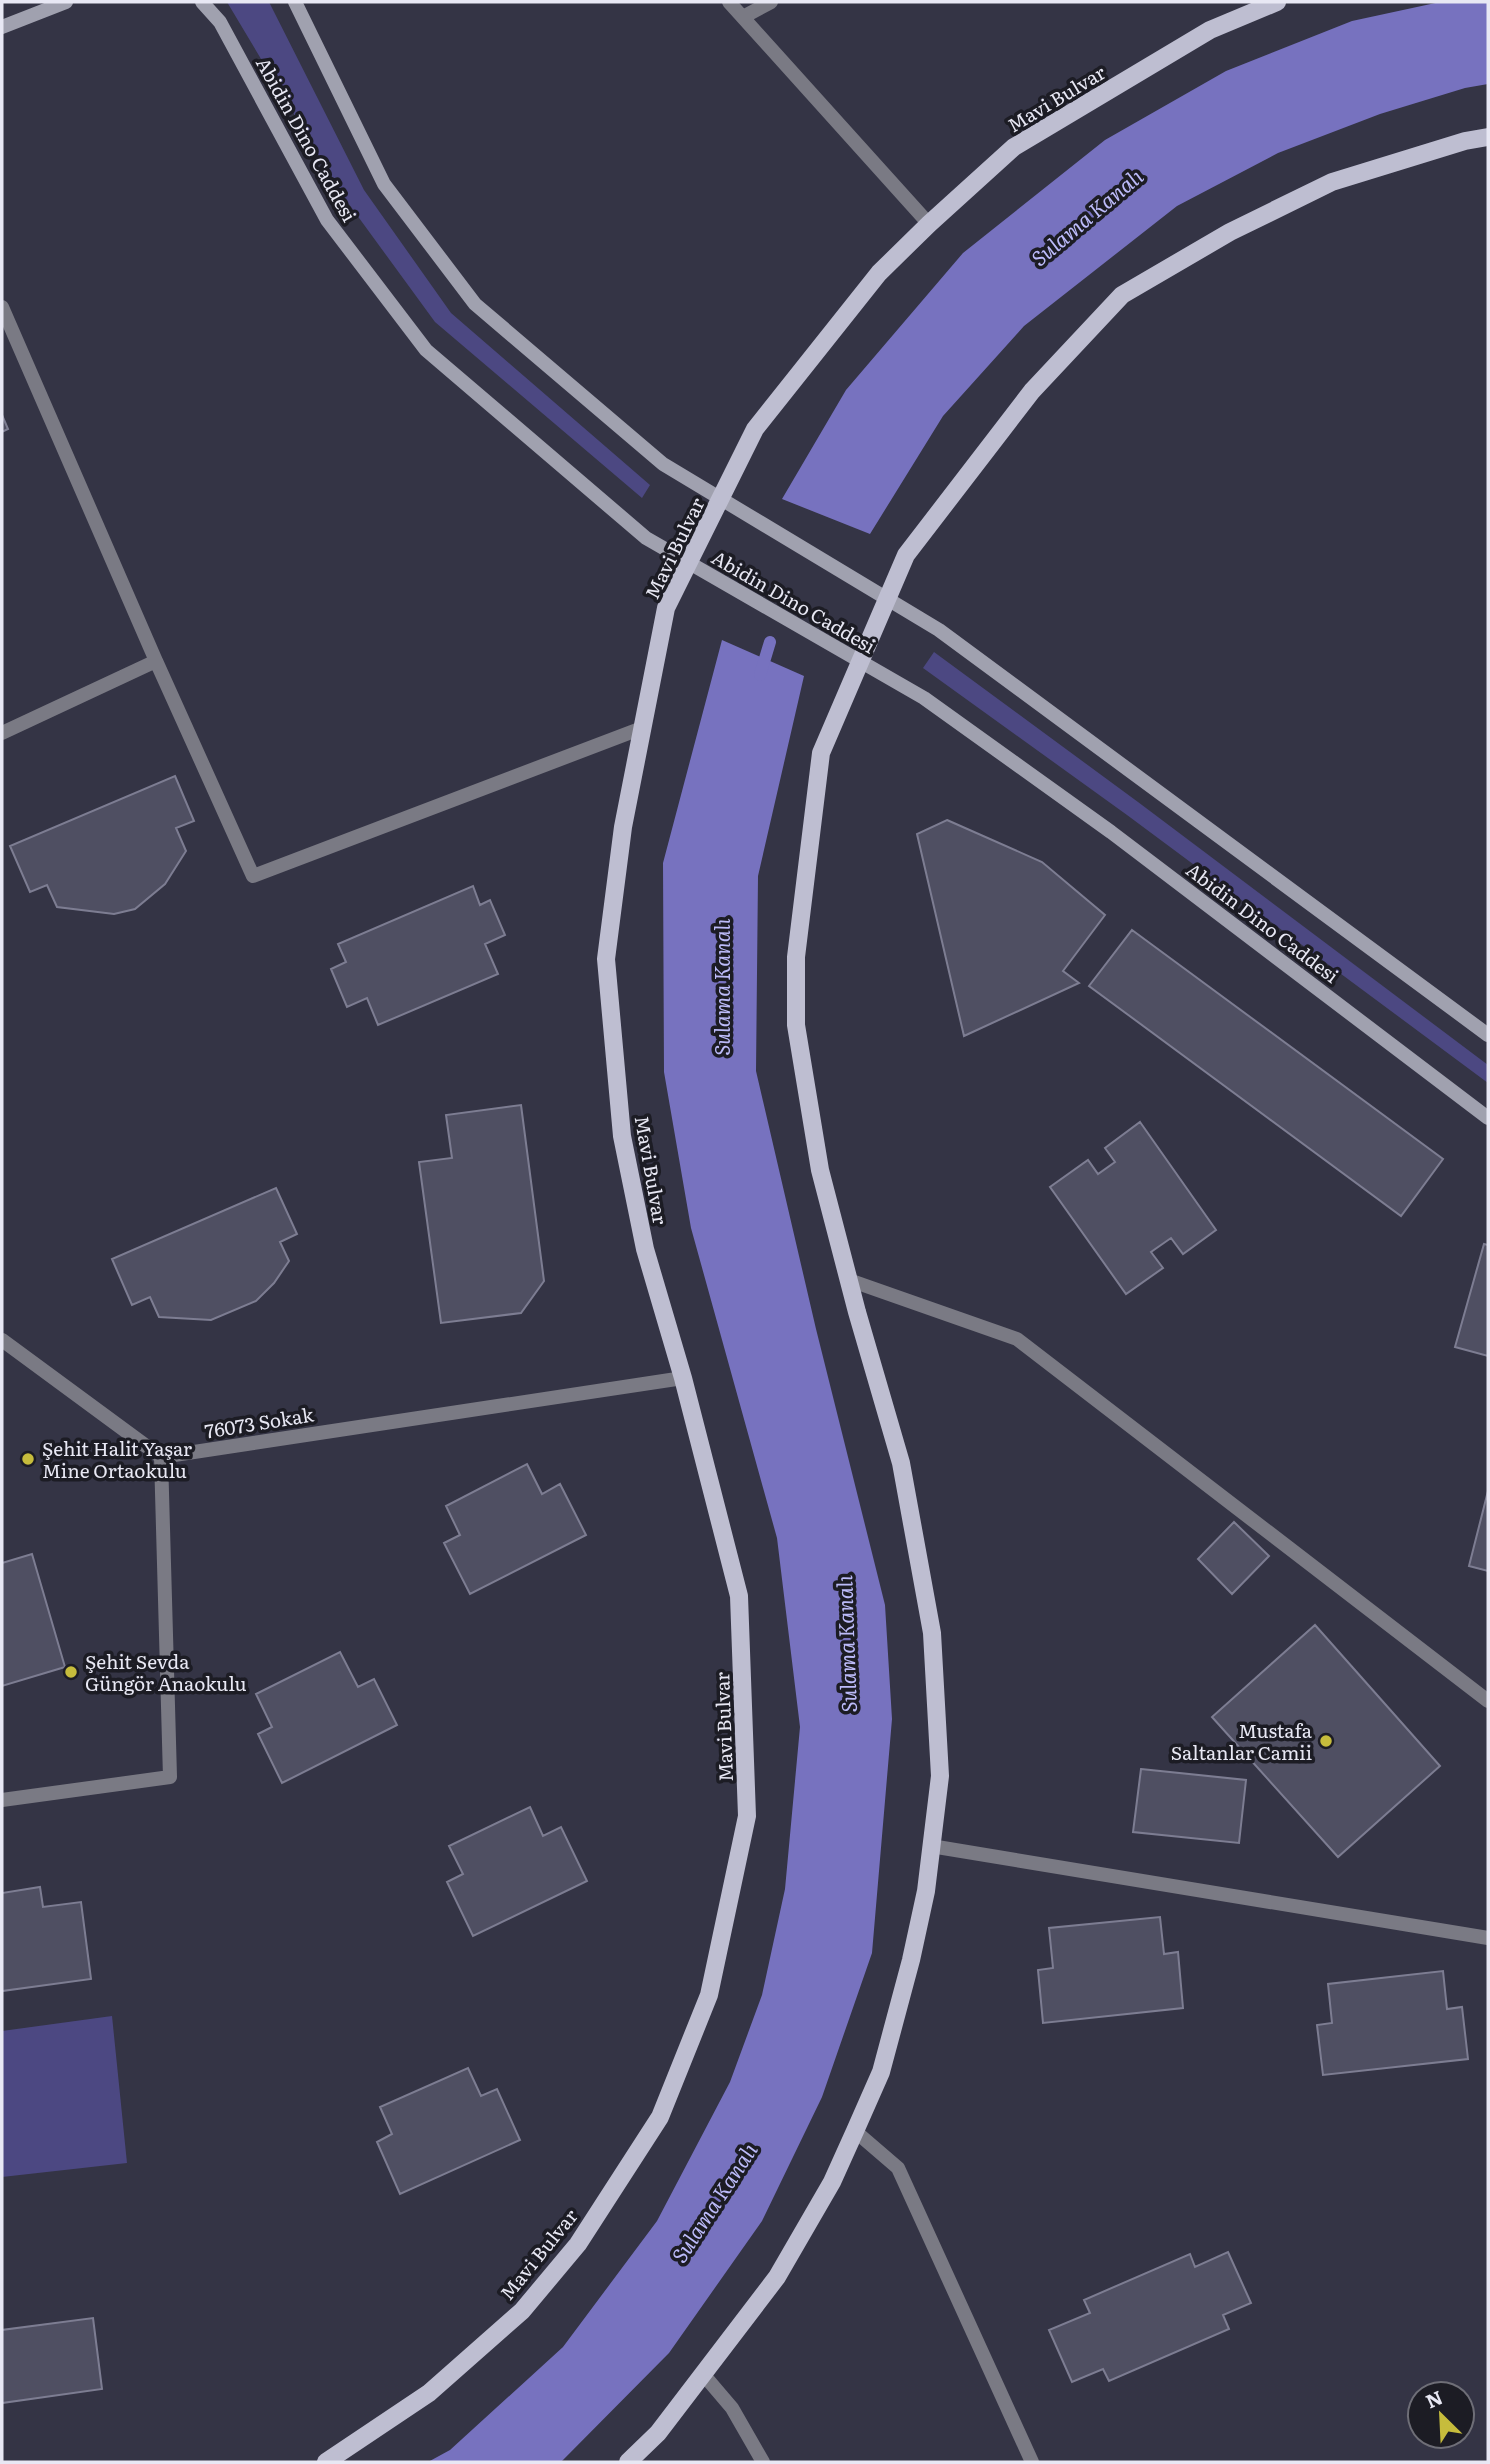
<svg xmlns="http://www.w3.org/2000/svg" width="1490" height="2464" font-family="Literata,serif">
<rect width="100%" height="100%" fill="#343445"/>
<path fill="#4c4882" d="M227,2H269L364,190L451,313L650,485L642,498L435,322L343,196Z
M934,652L1138,802L1488,1065V1083L1127,815L923,668Z
M112,2016L127,2163L2,2177V2031Z"/>
<path fill="#7772bf" d="M1440,2H1488V84L1465,88L1380,114L1278,153L1177,206L1024,326L943,416L870,534L782,499L846,390L963,253L1105,140L1226,71L1352,21Z
M722,640L804,676L758,876L756,1071L816,1329L885,1605L892,1719L872,1953L822,2097L762,2221L669,2353L561,2462H428L450,2450L563,2347L657,2221L730,2082L762,1995L785,1889L800,1727L777,1538L691,1228L664,1072L663,863Z"/>
<g fill="none" stroke-linecap="round" stroke-linejoin="round">
<path stroke="#7772bf" stroke-width="12" d="M760,675L770,642"/>
</g>
<path fill="#4f4f62" stroke="#7d7d92" stroke-width="2" d="M2,415L8,429L2,432Z
M175,776L194,821L176,828L186,851L165,884L135,909L114,914L57,907L47,885L30,892L10,846Z
M947,820L1042,862L1105,915L1063,971L1079,983L964,1036L917,834Z
M473,886L480,905L490,900L505,935L485,944L498,974L378,1025L367,998L347,1007L331,969L346,962L338,944Z
M1132,930L1443,1159L1401,1216L1089,986Z
M521,1105L544,1281L521,1313L441,1323L419,1162L452,1158L446,1115Z
M1140,1122L1216,1230L1183,1254L1171,1238L1151,1252L1163,1268L1126,1294L1050,1187L1088,1160L1098,1174L1115,1162L1105,1148Z
M276,1188L297,1234L280,1242L289,1261L274,1283L256,1301L211,1320L159,1317L150,1297L132,1305L112,1259Z
M1484,1244L1488,1245V1356L1455,1347Z
M527,1464L542,1494L560,1484L586,1535L470,1594L444,1543L460,1535L446,1506Z
M1488,1491V1571L1469,1566Z
M1234,1522L1269,1556L1232,1594L1198,1559Z
M32,1554L65,1667L2,1686V1563Z
M1315,1625L1440,1766L1338,1857L1212,1717Z
M340,1652L358,1687L374,1679L397,1725L282,1783L258,1734L272,1727L256,1694Z
M1141,1769L1246,1780L1239,1843L1133,1832Z
M530,1807L543,1836L561,1827L587,1881L473,1936L447,1882L463,1874L449,1846Z
M40,1887L43,1907L81,1902L91,1979L2,1991V1893Z
M1160,1917L1164,1954L1178,1952L1183,2008L1043,2023L1038,1970L1053,1968L1049,1928Z
M1443,1971L1447,2009L1462,2007L1468,2059L1323,2075L1317,2025L1332,2023L1328,1984Z
M468,2068L481,2096L497,2089L520,2140L400,2194L377,2142L392,2134L380,2107Z
M1228,2252L1251,2303L1223,2315L1229,2329L1109,2381L1103,2369L1072,2382L1049,2330L1090,2313L1084,2300L1190,2254L1195,2267Z
M93,2318L102,2389L2,2403V2330Z"/>
<g fill="none" stroke-linecap="round" stroke-linejoin="round">
<path stroke="#7a7a84" stroke-width="14" d="M729,2L929,224
M743,17L771,2
M2,307L156,661L2,733
M156,661L253,876L642,728
M849,1280L1017,1339L1488,1701
M2,1340L161,1457
M2,1800L170,1777L161,1457L683,1378
M931,1846L1488,1938
M855,2131L898,2168L1032,2462
M703,2374L732,2408L763,2462"/>
<path stroke="#a0a1af" stroke-width="14" d="M202,2L220,22L327,220L426,350L646,538L924,698L1111,832L1488,1118
M295,2L384,184L475,304L663,464L939,630L1488,1035
M2,27L66,2"/>
<path stroke="#bebed1" stroke-width="18" d="M326,2462L429,2393L522,2311L578,2244L660,2117L709,1995L747,1816L739,1596L683,1378L645,1249L622,1136L606,959L623,827L666,608L755,429L879,273L929,224L1014,147L1210,30L1277,2
M628,2462L658,2433L777,2277L832,2182L855,2131L881,2072L911,1960L926,1891L940,1776L932,1633L901,1463L857,1312L820,1170L796,1025V957L821,753L906,555L1032,391L1122,295L1230,232L1332,182L1465,141L1488,137"/>
</g>
<g fill="#c6bc3c" stroke="#1c1c24" stroke-width="2.5">
<circle cx="28" cy="1459" r="7"/>
<circle cx="71" cy="1672" r="7"/>
<circle cx="1326" cy="1741" r="7"/>
</g>
<g text-anchor="middle" dominant-baseline="central" stroke-width="7" stroke-linejoin="round" paint-order="stroke">
<g font-size="19" fill="#e8e8f4" stroke="#1c1c24">
<text transform="translate(1056 98) rotate(-31)">Mavi Bulvar</text>
<text transform="translate(307 139) rotate(61)">Abidin Dino Caddesi</text>
<text transform="translate(674 548) rotate(-64)">Mavi Bulvar</text>
<text transform="translate(794 601) rotate(30)">Abidin Dino Caddesi</text>
<text transform="translate(1263 922) rotate(37)">Abidin Dino Caddesi</text>
<text transform="translate(652 1170) rotate(80)">Mavi Bulvar</text>
<text transform="translate(259 1422) rotate(-9)">76073 Sokak</text>
<text transform="translate(723 1727) rotate(-92)">Mavi Bulvar</text>
<text transform="translate(538 2254) rotate(-51)">Mavi Bulvar</text>
</g>
<g font-size="19" fill="#e8e8f4" stroke="#1c1c24" text-anchor="start">
<text x="42" y="1448">Şehit Halit Yaşar<tspan x="42" dy="22">Mine Ortaokulu</tspan></text>
<text x="85" y="1661">Şehit Sevda<tspan x="85" dy="22">Güngör Anaokulu</tspan></text>
<text x="1312" y="1730" text-anchor="end">Mustafa<tspan x="1312" dy="22">Saltanlar Camii</tspan></text>
</g>
<g font-size="21" font-style="italic" fill="#bcbbf9" stroke="#1c1c24">
<text transform="translate(1086 216) rotate(-40)">Sulama Kanalı</text>
<text transform="translate(720 987) rotate(-90)">Sulama Kanalı</text>
<text transform="translate(845 1644) rotate(-92)">Sulama Kanalı</text>
<text transform="translate(713 2202) rotate(-57)">Sulama Kanalı</text>
</g>
</g>
<rect width="1490" height="2464" fill="none" stroke="#e8e8f4" stroke-width="7"/>
<g transform="translate(1441 2415) rotate(336)"><circle r="33" fill="#1c1c24" stroke="#6e6e77" stroke-width="2"/>
<path d="M0-5L12 26L0 18L-12 26Z" fill="#c6bc3c"/>
<text y="-10" font-size="19" font-weight="bold" text-anchor="middle" fill="#e8e8f4">N</text>
</g>
</svg>
